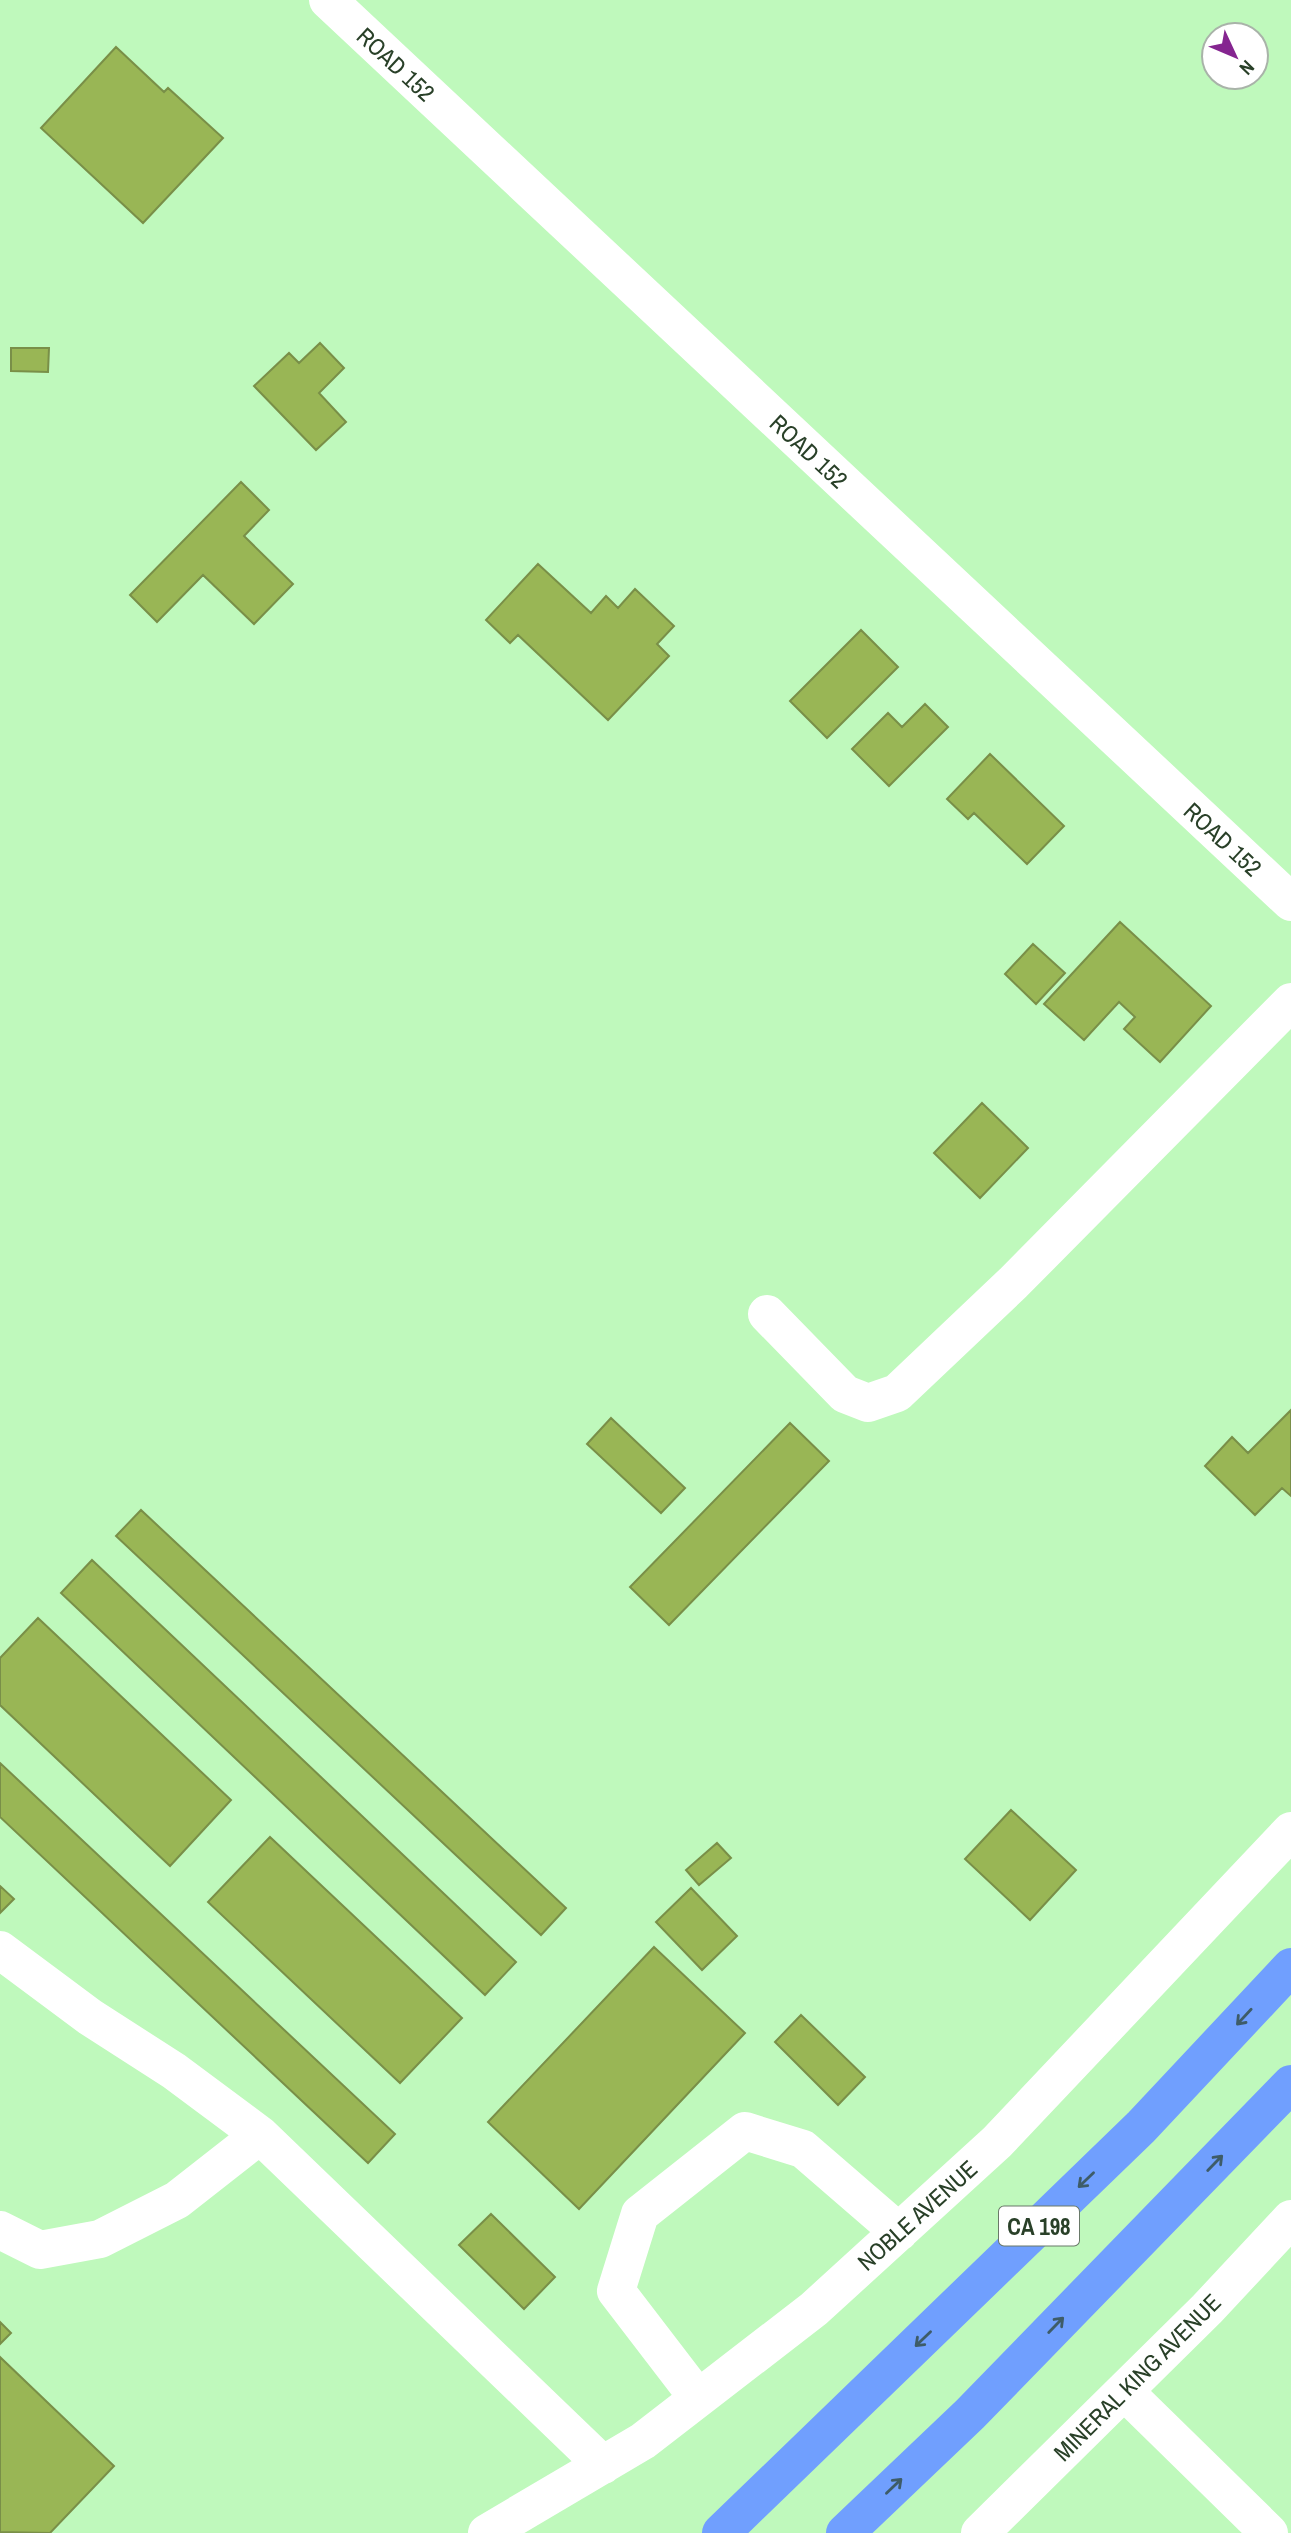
<svg xmlns="http://www.w3.org/2000/svg" width="1291" height="2533" font-family="'Archivo Narrow',sans-serif">
<rect width="100%" height="100%" fill="#bff9bc"/>
<path fill="#99b655" stroke="#798f48" stroke-width="2" d="M116,47L164,92L168,88L223,138L143,223L41,128Z
M320,343L344,368L319,393L346,422L316,450L254,386L289,353L299,363Z
M11,348H49L48,372L11,371Z
M241,482L269,510L244,536L293,584L254,624L203,575L157,622L130,595Z
M538,564L591,613L606,596L618,608L635,589L674,626L657,644L669,656L608,720L518,635L510,643L486,620Z
M861,630L898,667L827,738L790,701Z
M925,704L948,727L889,786L852,749L888,713L902,727Z
M990,754L1064,826L1027,864L974,813L968,819L947,799Z
M1120,922L1211,1006L1160,1062L1124,1029L1135,1017L1119,1002L1084,1040L1044,1004Z
M1033,944L1065,973L1036,1004L1005,974Z
M982,1103L1028,1148L980,1198L934,1153Z
M1291,1410V1496L1282,1488L1255,1515L1205,1466L1232,1437L1248,1453Z
M611,1418L685,1488L661,1513L587,1444Z
M790,1423L829,1461L669,1625L630,1587Z
M141,1510L566,1908L541,1935L116,1536Z
M92,1560L516,1962L485,1995L61,1593Z
M38,1618L231,1800L170,1866L0,1705V1658Z
M0,1763L395,2134L368,2163L0,1817Z
M1011,1810L1076,1870L1030,1920L965,1859Z
M270,1837L462,2018L400,2083L208,1902Z
M717,1843L731,1858L699,1885L686,1870Z
M0,1886L14,1899L0,1913Z
M691,1888L737,1936L702,1970L656,1922Z
M654,1947L745,2033L579,2209L488,2122Z
M801,2015L865,2077L838,2105L775,2042Z
M491,2214L555,2277L524,2309L459,2245Z
M0,2322L11,2333L0,2344Z
M0,2357L114,2466L50,2533L0,2532Z"/>
<g fill="none" stroke-linecap="round" stroke-linejoin="round">
<path stroke="#fff" stroke-width="38" d="M328,0L1291,902
M767,1314L845,1394L868,1403L897,1393L1013,1283L1291,1002
M0,1950L90,2017L174,2071L260,2135L603,2465
M0,2230L40,2250L100,2239L177,2200L260,2135
M1124,2391L1269,2533
M698,2398L616,2291L640,2214L745,2131L803,2149L899,2232
M487,2533L643,2441L814,2309L997,2142L1291,1831
M980,2533L1207,2309L1291,2219"/>
<path stroke="#709ffe" stroke-width="38" d="M721,2533L1141,2127L1291,1967
M845,2533L970,2414L1291,2084"/>
</g>
<defs><path id="oneway-shaft" d="M-6 0H5M1.5-3L5.5 0L1.5 3" fill="none" stroke-width="1.6" stroke-linecap="round" stroke-linejoin="round" transform="scale(1.75)"/></defs>
<g stroke="#3e5c68">
<use href="#oneway-shaft" transform="translate(1244 2017) rotate(133)"/>
<use href="#oneway-shaft" transform="translate(1215 2163) rotate(-46)"/>
<use href="#oneway-shaft" transform="translate(1086 2180) rotate(136)"/>
<use href="#oneway-shaft" transform="translate(1056 2325) rotate(-46)"/>
<use href="#oneway-shaft" transform="translate(923 2339) rotate(136)"/>
<use href="#oneway-shaft" transform="translate(894 2486) rotate(-44)"/>
</g>
<g text-anchor="middle" dominant-baseline="central" stroke-width="7" stroke-linejoin="round" paint-order="stroke">
<rect fill="#fff" stroke="#697968" stroke-width="2" x="999" y="2206.5" width="80" height="39" rx="5"/>
<g font-size="23" font-weight="bold" fill="#294028">
<text x="1039" y="2226">CA 198</text>
</g>
<g font-size="24" fill="#294028" stroke="#fff">
<text transform="translate(396 64) rotate(43)">ROAD 152</text>
<text transform="translate(809 451) rotate(43)">ROAD 152</text>
<text transform="translate(1223 839) rotate(43)">ROAD 152</text>
<text transform="translate(917 2215) rotate(-42)">NOBLE AVENUE</text>
<text transform="translate(1137 2377) rotate(-45)">MINERAL KING AVENUE</text>
</g>
</g>
<g transform="translate(1235 56) rotate(134)"><circle r="33" fill="#ffffff" stroke="#a9b3a9" stroke-width="2"/>
<path d="M0-5L12 26L0 18L-12 26Z" fill="#852590"/>
<text y="-10" font-size="19" font-weight="bold" text-anchor="middle" fill="#294028">N</text>
</g>
</svg>
